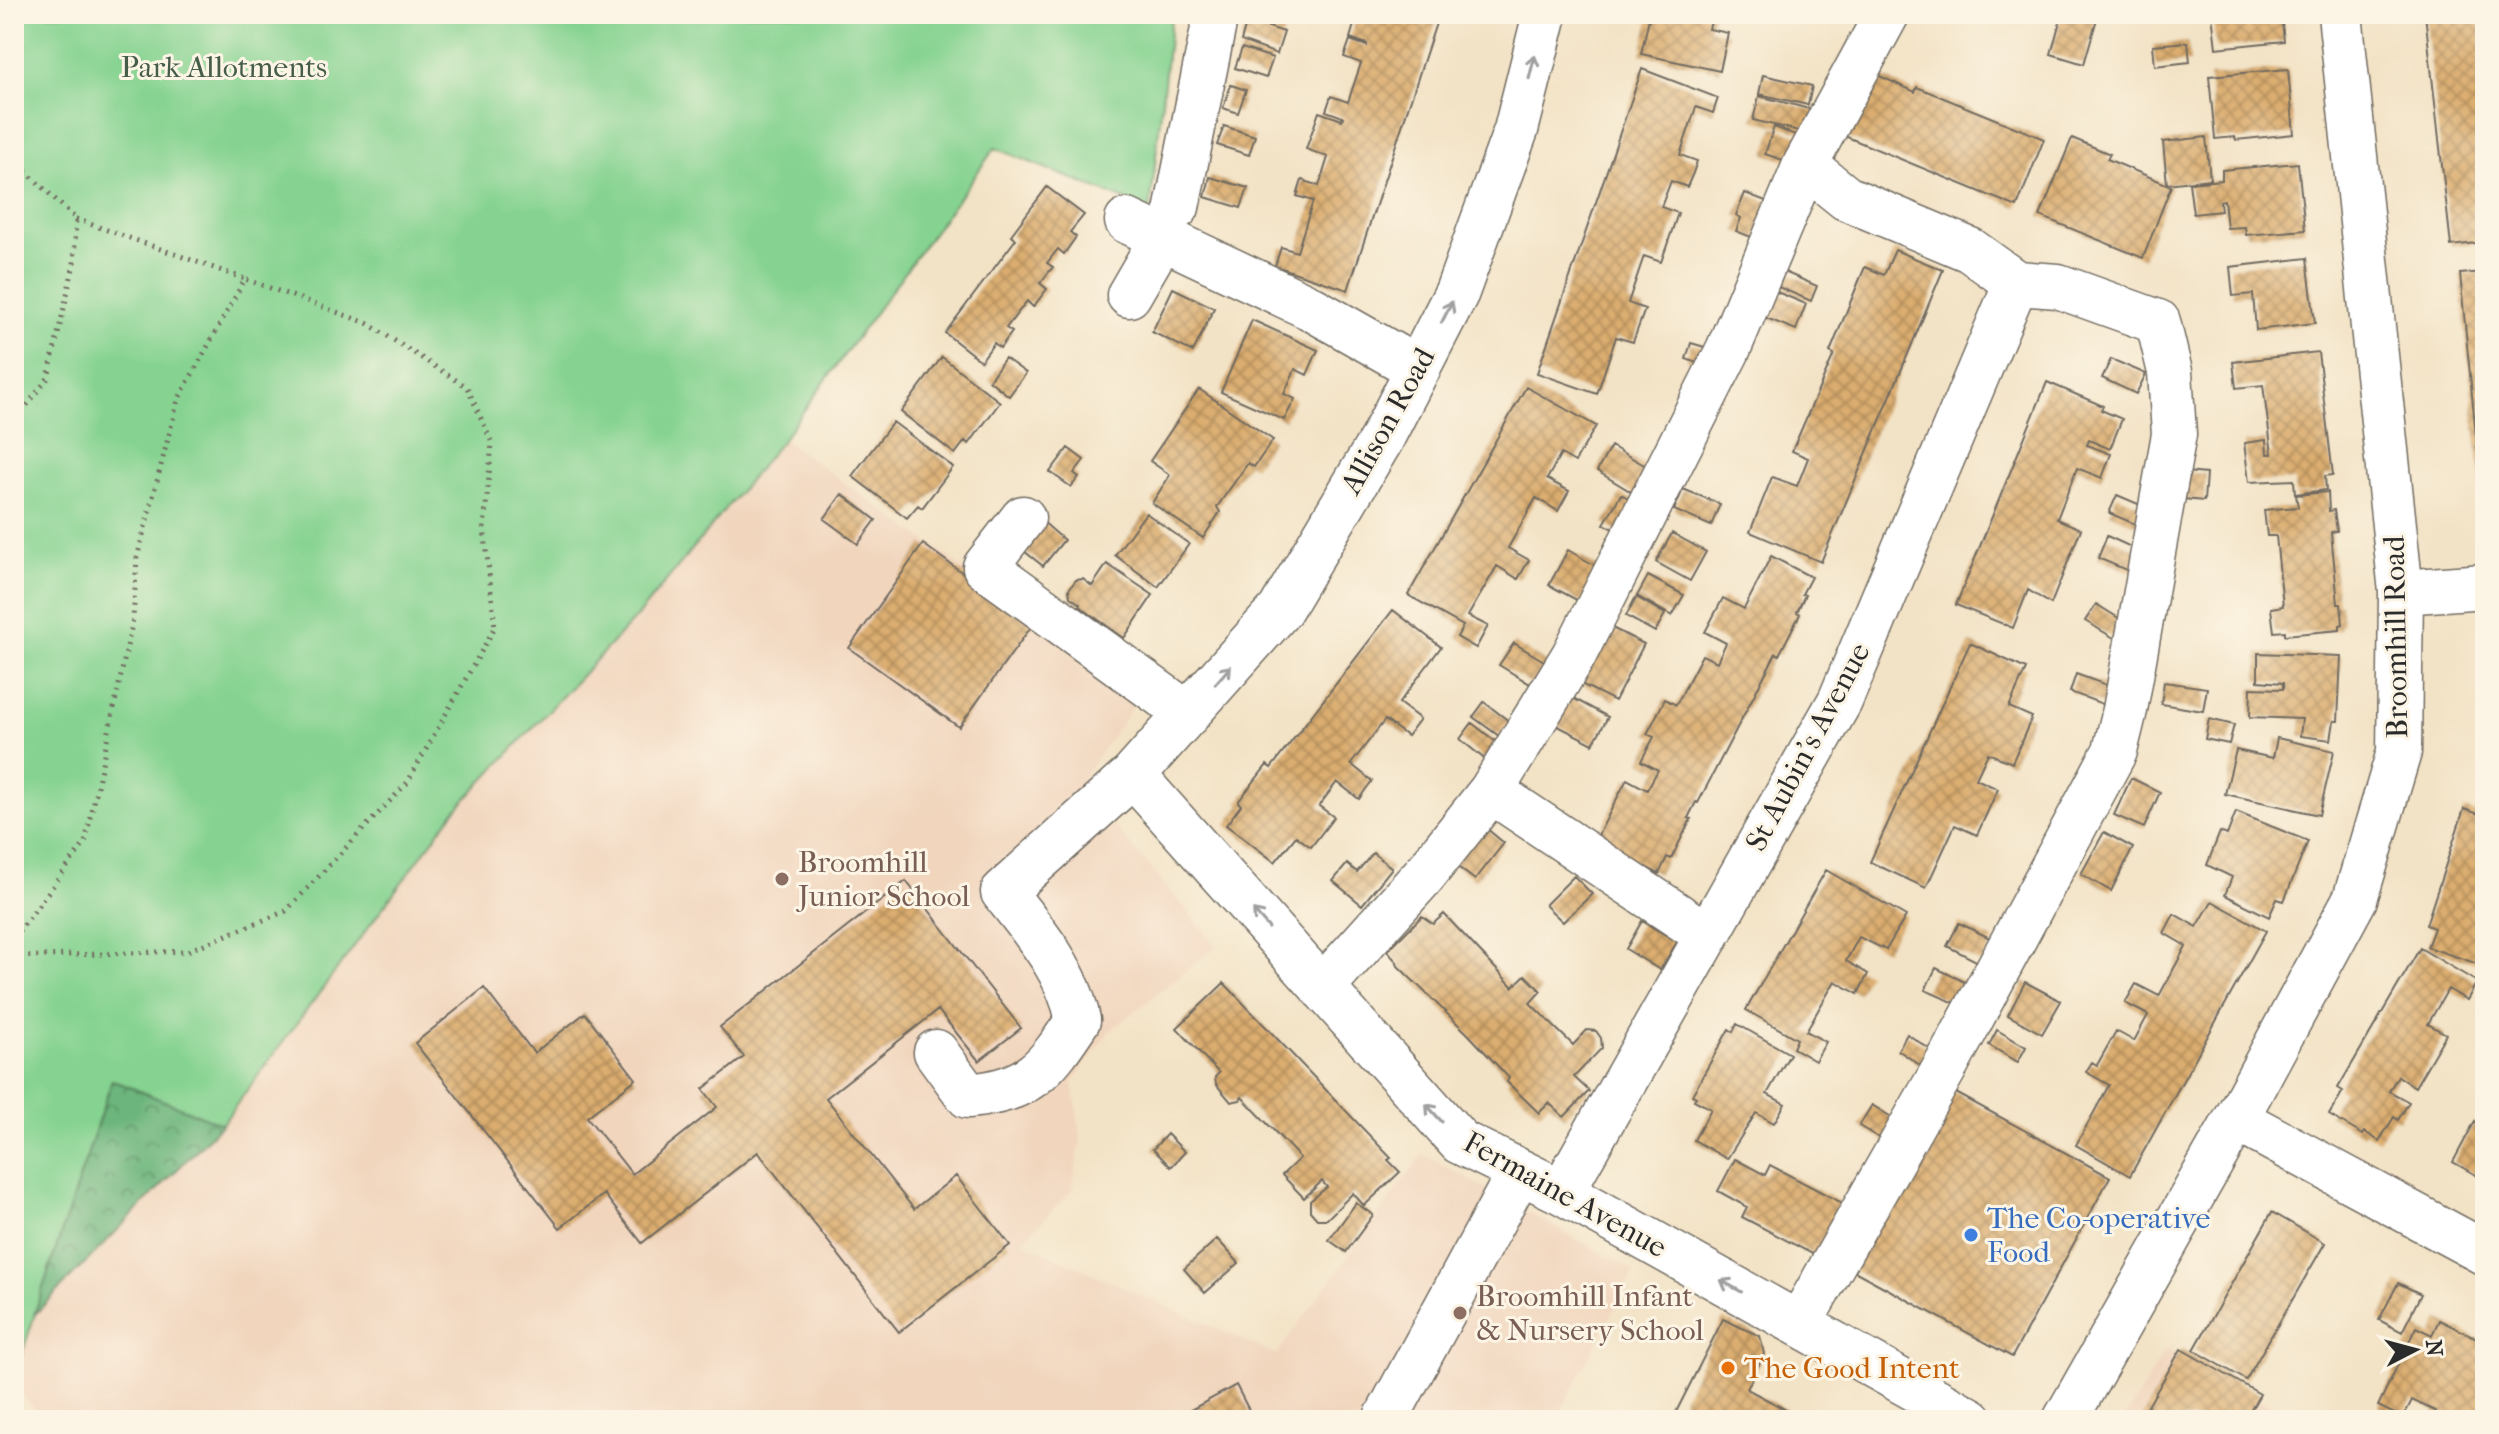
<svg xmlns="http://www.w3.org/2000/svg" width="2499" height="1434" font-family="'IM FELL French Canon',serif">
<defs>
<pattern id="forest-crowns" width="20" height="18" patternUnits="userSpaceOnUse" patternTransform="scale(2)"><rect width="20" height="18" fill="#6cb57b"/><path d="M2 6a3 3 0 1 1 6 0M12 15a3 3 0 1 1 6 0" fill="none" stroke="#599365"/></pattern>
<pattern id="building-cross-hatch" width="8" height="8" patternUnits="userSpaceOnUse" patternTransform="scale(2)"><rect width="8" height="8" fill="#dbad6f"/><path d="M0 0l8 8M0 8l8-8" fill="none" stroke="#b28d5b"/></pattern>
</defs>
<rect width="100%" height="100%" fill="#fcf5e5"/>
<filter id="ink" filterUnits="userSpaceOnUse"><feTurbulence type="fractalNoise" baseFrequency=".0125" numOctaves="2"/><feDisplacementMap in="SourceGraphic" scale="16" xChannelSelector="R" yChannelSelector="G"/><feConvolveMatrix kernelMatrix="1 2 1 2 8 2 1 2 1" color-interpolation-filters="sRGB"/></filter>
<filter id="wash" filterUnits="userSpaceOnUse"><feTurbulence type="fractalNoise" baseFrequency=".006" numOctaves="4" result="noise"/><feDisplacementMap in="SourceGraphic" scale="32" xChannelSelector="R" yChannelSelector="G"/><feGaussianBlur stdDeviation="1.8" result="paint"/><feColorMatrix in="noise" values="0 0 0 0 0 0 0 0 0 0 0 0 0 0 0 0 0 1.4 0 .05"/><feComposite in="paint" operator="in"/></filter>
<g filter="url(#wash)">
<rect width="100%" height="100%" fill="#f3e3c6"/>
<path fill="#f1d5bd" d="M783,439L1141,695L1079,784L1217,946L1109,1032L1073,1082L1081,1138L1072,1190L1022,1242L1276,1355L1423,1154L1634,1271L1556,1420H44L14,1386V1378L112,1080L454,812L639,614Z
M2166,1349L2299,1420H2124Z"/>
<path fill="#86d391" stroke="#587f5e" stroke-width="2" d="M14,14H1171V19L1150,210L995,148L783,439L639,614L454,812L222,1124L112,1081L14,1378Z"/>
<path fill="url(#forest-crowns)" stroke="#4c7053" stroke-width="2" d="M112,1080L222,1124L34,1315Z"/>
<g id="blocks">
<path fill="url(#building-cross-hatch)" d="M1377,14H1439L1348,290L1275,266L1281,247L1297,252L1313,201L1297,196L1302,180L1319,186L1328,157L1306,149L1319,112L1342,120L1343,117L1326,111L1331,96L1348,102L1361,63L1344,57L1350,40L1367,46V44L1350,38L1356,18L1374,24Z
M1650,14H1713L1709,29L1728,33L1720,71L1641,54Z
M2062,14L2098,15L2084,64L2051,54Z
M2212,14H2281L2284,41L2216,48Z
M2425,14H2485V242L2451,246Z
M1247,20L1284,32L1277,54L1241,41Z
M2188,42L2190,62L2155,66L2153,45Z
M1242,48L1273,58L1266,78L1235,68Z
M1642,69L1718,98L1713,113L1696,107L1680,155L1697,161L1693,173L1687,187L1671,181L1661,207L1678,213L1666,248L1661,262L1644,256L1628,303L1645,309L1633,342L1616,337L1597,394L1537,373Z
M2288,69L2294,134L2236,140L2235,137L2215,139L2209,76Z
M1875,74L1915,92L1917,87L2044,139L2017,207L1842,135Z
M1763,75L1812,86L1808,105L1759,94Z
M1231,85L1246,90L1238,113L1223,108Z
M1759,96L1817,111L1811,134L1753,120Z
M1224,126L1255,136L1249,155L1217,145Z
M1774,127L1804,138L1795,164L1765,154Z
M2206,137L2210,179L2167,184L2163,142Z
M2072,138L2110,154L2107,159L2171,186L2143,258L2040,216Z
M2298,163L2305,230L2246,235L2245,227L2227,228L2224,200L2220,201L2221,211L2193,214L2189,183L2222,180V170Z
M1210,177L1248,188L1241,208L1205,197Z
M1047,187L1084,215L1070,232L1076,237L1064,254L1058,249L1047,263L1053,267L1040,283L1047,289L1033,307L1027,301L1006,328L1012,332L1000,348L994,343L981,361L945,333L1016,239L1011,235Z
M1745,193L1771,203L1756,239L1736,231L1741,218L1736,215Z
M1895,250L1943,270L1821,562L1750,532L1772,477L1797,486L1808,458L1792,451L1834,354L1830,352L1859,281L1865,267L1884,275Z
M2307,258L2315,323L2256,330L2253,294L2233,296L2230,267Z
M1782,271L1817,286L1811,301L1776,286Z
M2485,272V506H2483L2460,274Z
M1173,288L1214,308L1193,352L1152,332Z
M1772,290L1806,304L1796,330L1761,316Z
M1252,320L1318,350L1307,375L1295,369L1284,394L1295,399L1284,420L1221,392Z
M1691,343L1708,348L1702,365L1686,359Z
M2318,352L2333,475L2325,476L2326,490L2295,494L2294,480L2249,482L2244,443L2266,440L2267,454H2272L2263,385L2236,388L2233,362Z
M942,357L1000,402L969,444L965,441L955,454L901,412Z
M1005,358L1026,373L1009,396L989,380Z
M2111,359L2146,374L2136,394L2102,378Z
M2047,382L2103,406L2101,410L2122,419L2110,449L2089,440L2087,445L2111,454L2102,478L2077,468L2057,519L2081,529L2051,604L2028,590L2013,628L1956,605Z
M1526,387L1596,426L1575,462L1561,454L1547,479L1569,491L1558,511L1536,498L1508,548L1529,560L1518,579L1497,566L1468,616L1488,626L1476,648L1457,637L1463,626L1408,595Z
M1199,389L1273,440L1254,467L1248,463L1217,507L1220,512L1203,538L1152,503L1170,475L1150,461Z
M893,422L953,467L922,508L918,505L907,518L852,476Z
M1611,446L1653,470L1638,496L1597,471Z
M1068,448L1084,460L1074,473L1079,477L1071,487L1050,472Z
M2186,472L2206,474L2204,501L2183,499Z
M1683,489L1720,504L1711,526L1674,510Z
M2328,492L2329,511L2334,510L2337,531L2331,532L2338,604H2341L2343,624L2340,625V630L2285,635V631L2274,632L2271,608L2283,606L2276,536H2267L2264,510L2298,507L2296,495Z
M842,494L876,520L858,544L824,519Z
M1621,494L1644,507L1628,537L1604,524Z
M2117,495L2150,509L2142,527L2109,513Z
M1146,513L1189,544L1158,587L1115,555Z
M1041,520L1064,540L1043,566L1019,547Z
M1672,533L1706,552L1690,581L1656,562Z
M2107,536L2142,552L2133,573L2098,558Z
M923,544L1033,624L959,727L849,648Z
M1568,550L1601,569L1582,603L1549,585Z
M1771,556L1811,577L1802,594L1805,595L1797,612L1800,614L1779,655L1776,653L1698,803L1696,802L1688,818L1691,819L1671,859L1667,857L1659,874L1595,841L1627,779L1647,790L1658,770L1641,761L1654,737L1647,734L1665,699L1676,705L1702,655L1717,662L1726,643L1705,632L1723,598L1744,609Z
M1107,564L1153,595L1124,638L1079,606L1080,604L1070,597L1069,589L1076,580L1083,579L1092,586Z
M1648,576L1684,595L1672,616L1637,596Z
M1636,597L1665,614L1655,632L1626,616Z
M2096,604L2125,622L2114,638L2085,621Z
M1393,610L1441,647L1399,703L1420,719L1407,736L1385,720L1351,764L1372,781L1366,789L1359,799L1337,782L1319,806L1334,817L1311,847L1296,836L1275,862L1226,825L1241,805L1238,802L1267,765L1271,768Z
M1610,627L1644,644L1615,701L1581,684Z
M1514,643L1549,664L1535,687L1499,665Z
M1970,643L2026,669L2009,707L2032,717L2012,763L1988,753L1976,779L1998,789L1977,835L1955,825L1926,888L1870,862Z
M2258,653L2341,656L2338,721H2334L2331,740L2300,736L2302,719L2250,717L2251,688L2283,689V683L2258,681Z
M2076,674L2112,687L2105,705L2070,692Z
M2164,682L2207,688L2203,711L2161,704Z
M1571,697L1608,717L1593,744L1556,725Z
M1484,702L1510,722L1499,736L1473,717Z
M2209,719L2234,725L2229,744L2205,739Z
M1472,723L1500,745L1487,761L1460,739Z
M2277,738L2334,751L2319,815L2225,794L2236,750L2273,758Z
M2131,778L2160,792L2144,828L2114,815Z
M2464,809L2485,816V944L2478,964L2427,947L2434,928L2426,925Z
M2236,812L2308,841L2284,901L2277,899L2269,917L2225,895L2232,877L2207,865L2220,832L2227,835Z
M1480,823L1504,843L1475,880L1450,861Z
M2104,832L2133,848L2111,891L2081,874Z
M1373,853L1392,868L1362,905L1333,881L1347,864L1357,872Z
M1826,870L1906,916L1886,950L1859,937L1846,961L1868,974L1858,994L1835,981L1806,1031L1826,1042L1815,1061L1793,1048L1797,1039L1746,1010Z
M1574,876L1592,894L1563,922L1545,905Z
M906,881L1021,1028L979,1061L938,1010L826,1098L914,1209L956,1176L1010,1245L899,1332L758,1152L642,1243L604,1194L560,1228L415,1043L484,988L534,1053L585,1013L636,1079L587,1117L632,1174L717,1107L703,1089L744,1057L720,1027Z
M2212,901L2266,931L2130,1176L2076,1145L2109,1085L2086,1072L2092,1062L2097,1065L2116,1031L2134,1041L2148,1015L2125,1003L2136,984L2159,996L2186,946L2164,933L2174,914L2197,927Z
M1444,914L1513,987L1525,975L1541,991L1530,1003L1573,1045L1587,1030L1596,1031L1601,1038L1602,1048L1574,1077L1589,1091L1564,1117L1549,1103L1539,1113L1507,1082L1509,1078L1469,1035L1398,966L1397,962L1387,951L1422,916L1433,924Z
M1642,921L1677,942L1660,970L1626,949Z
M1959,923L1994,940L1982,964L1947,946Z
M2420,948L2477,982L2467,1000L2448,989L2428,1024L2446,1034L2415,1087L2398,1076L2389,1091L2409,1102L2398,1120L2394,1117L2379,1141L2365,1132L2363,1135L2329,1115L2343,1091L2338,1088Z
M1936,968L1967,983L1957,1004L1925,990Z
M2025,982L2061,1001L2042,1034L2008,1015Z
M1224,983L1391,1158L1388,1160L1400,1172L1364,1206L1353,1193L1327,1219H1317L1310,1211V1201L1327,1187L1322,1181L1304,1198L1282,1175L1300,1158L1242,1097L1240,1100L1231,1102L1216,1084L1215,1077L1219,1073L1177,1028Z
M1737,1024L1790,1054L1767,1094L1785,1104L1774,1123L1756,1113L1727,1159L1694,1140L1711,1109L1694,1100L1696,1097L1692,1095L1729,1029L1733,1032Z
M1997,1030L2026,1047L2018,1062L1989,1045Z
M1907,1034L1934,1052L1924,1068L1898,1050Z
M1945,1087L2110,1177L2012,1357L1847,1267Z
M1872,1105L1901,1123L1889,1144L1859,1126Z
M2475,1121L2485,1127V1180L2453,1162Z
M1167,1134L1185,1152L1171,1167L1153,1149Z
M1735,1159L1765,1175L1770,1165L1846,1205L1818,1257L1742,1217L1747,1207L1718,1191Z
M1356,1203L1373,1215L1346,1252L1329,1240Z
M2272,1212L2325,1243L2246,1380L2194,1350Z
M1217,1239L1239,1263L1205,1293L1184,1269Z
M2398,1283L2421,1294L2402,1332L2379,1320Z
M1723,1319L1760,1336L1764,1354L1747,1389L1805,1420H1672Z
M2439,1320L2485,1342V1420H2440L2433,1416L2435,1411L2412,1400L2403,1418L2378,1406L2416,1327L2432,1335Z
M2181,1349L2260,1394L2245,1420H2140Z
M1236,1385L1254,1420H1191L1187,1412Z"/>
</g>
</g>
<g filter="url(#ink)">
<use href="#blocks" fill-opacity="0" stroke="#716b61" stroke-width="2"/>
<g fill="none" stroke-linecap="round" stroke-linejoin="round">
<g stroke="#716b61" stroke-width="47">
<path id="minor" d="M1177,207L1216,14
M1127,221L1309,307L1418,369
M1129,295L1162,238
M1023,518L985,567L1188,714
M2401,592L2485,586
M1133,775L1460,1142L1562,1192L1971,1420
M1491,791L1707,935
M1322,988L1424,875L1491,791L1574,655L1728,350L1805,165L1887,14
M936,1052L968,1096C1030,1090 1045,1070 1078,1020C1068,970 1034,931 1003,892L1133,775L1280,610L1381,440L1457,292L1516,130L1545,14
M2236,1119L2485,1253
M1562,1192L1840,701L2016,283
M1799,1324L1948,1062L2115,751L2125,710L2174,434L2170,372L2158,322L2058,286L2016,283L1970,250L1846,198L1805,165
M1385,1420L1519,1173
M2065,1420L2236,1119L2355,899L2399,752L2401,592L2340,14"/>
</g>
<path stroke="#716b61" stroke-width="5" stroke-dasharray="2 6" stroke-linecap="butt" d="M14,160L76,219L74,264L48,378L14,422
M76,219L245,279
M14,938L85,843L133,619L137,558L178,400L245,279L367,323L467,387L492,443L484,528L495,627L407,783L286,911L187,951L14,957"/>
<use href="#minor" stroke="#fff" stroke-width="44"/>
</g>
<defs><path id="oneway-shaft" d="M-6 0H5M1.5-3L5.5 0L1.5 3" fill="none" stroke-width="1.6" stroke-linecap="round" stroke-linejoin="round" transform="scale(2)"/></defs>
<g stroke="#a0a0a0">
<use href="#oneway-shaft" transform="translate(1532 67) rotate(-76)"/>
<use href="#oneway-shaft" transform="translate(1447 312) rotate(-63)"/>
<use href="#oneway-shaft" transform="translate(1223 675) rotate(-49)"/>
<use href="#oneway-shaft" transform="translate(1261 919) rotate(-131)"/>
<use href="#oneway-shaft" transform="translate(1434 1113) rotate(-132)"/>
<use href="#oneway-shaft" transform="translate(1731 1286) rotate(-151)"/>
</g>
</g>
<g fill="#8d6e63" stroke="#fcf5e5" stroke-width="3">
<circle cx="782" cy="879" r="8"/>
<circle cx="1460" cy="1313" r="8"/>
</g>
<circle fill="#3f7fe0" stroke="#fcf5e5" stroke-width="3" cx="1971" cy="1235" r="8"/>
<circle fill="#e8710a" stroke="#fcf5e5" stroke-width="3" cx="1728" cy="1368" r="8"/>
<g text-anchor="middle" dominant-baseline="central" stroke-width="6" stroke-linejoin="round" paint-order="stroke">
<g font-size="30" fill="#465d4a" stroke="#fcf5e5">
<text x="224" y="67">Park Allotments</text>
</g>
<g font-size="30" fill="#2b2b2b" stroke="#fcf5e5">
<text transform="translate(1388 421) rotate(-61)">Allison Road</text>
<text transform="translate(2396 637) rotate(-91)">Broomhill Road</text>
<text transform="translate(1808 747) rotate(-62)">St Aubin's Avenue</text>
<text transform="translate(1565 1195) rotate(29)">Fermaine Avenue</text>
</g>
<g font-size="30" fill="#785e54" stroke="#fcf5e5" text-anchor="start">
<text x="798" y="862">Broomhill<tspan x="798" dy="34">Junior School</tspan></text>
<text x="1476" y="1296">Broomhill Infant<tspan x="1476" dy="34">&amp; Nursery School</tspan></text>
</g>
<g font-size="30" fill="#366cbe" stroke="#fcf5e5" text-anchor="start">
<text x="1987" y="1218">The Co-operative<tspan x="1987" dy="34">Food</tspan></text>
</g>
<g font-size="30" fill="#c56008" stroke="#fcf5e5" text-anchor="start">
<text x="1744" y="1368">The Good Intent</text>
</g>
</g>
<rect width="2499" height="1434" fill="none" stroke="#fcf5e5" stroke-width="48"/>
<g transform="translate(2415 1350) rotate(84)" stroke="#fcf5e5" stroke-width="6" paint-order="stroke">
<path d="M0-6L14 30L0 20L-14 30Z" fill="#2b2b2b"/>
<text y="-12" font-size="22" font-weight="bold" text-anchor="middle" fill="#2b2b2b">N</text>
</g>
</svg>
